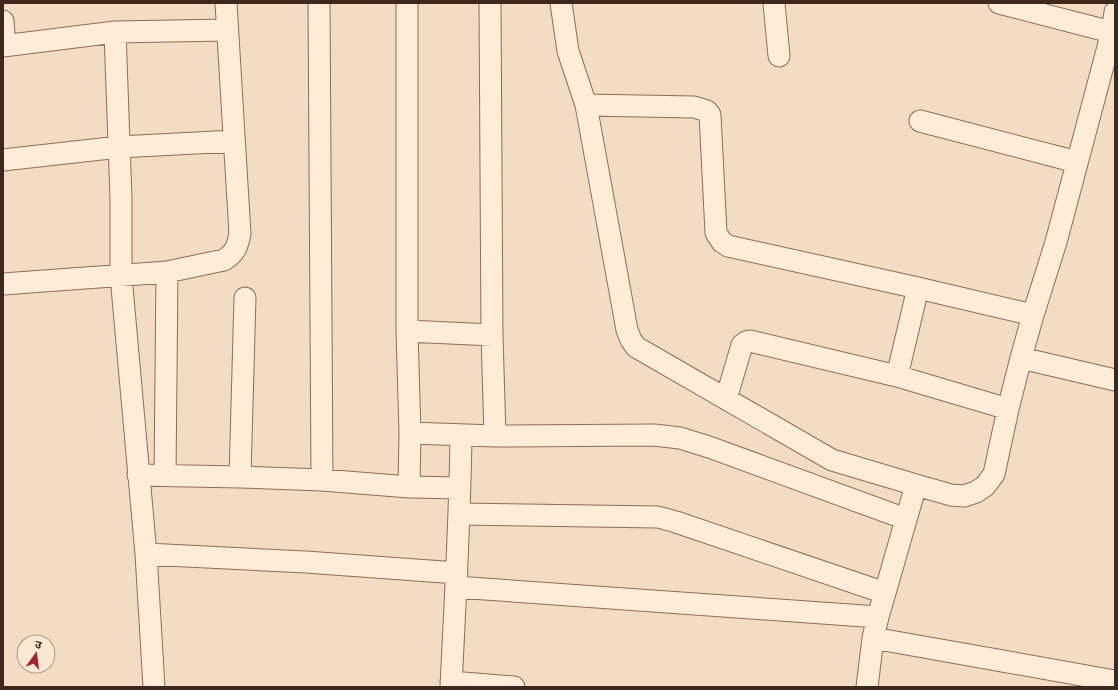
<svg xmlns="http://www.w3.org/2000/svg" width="1118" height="690" font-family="Spectral,'Noto Sans Devanagari',serif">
<rect width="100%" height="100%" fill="#f2ddc4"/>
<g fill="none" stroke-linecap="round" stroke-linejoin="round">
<g stroke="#8f6d58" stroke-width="23">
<path id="minor" d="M319,3L322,480
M407,3V331L410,433L409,487
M490,3L492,335L495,436
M561,3L568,51L586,105L627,330L631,340L636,347L832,460L916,485L951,495L964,496L976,492L985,486L994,474L1008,409L1021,358L1033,315L1056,242L1112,32L1115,12
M774,3L779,56
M999,3L1115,33
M3,21L5,45
M115,32L121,198V276L146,554L154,687
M3,46L115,32L227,30
M586,105L694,107L707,111L710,115L716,233L722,242L728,246L918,288L1033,315
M920,121L1077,162
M3,160L119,147L234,141
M3,284L167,272L224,260C236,252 237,247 240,234L226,3
M407,331L492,335
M1021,358L1115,380
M897,376L918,288
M726,399L742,345L746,342L750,341L897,376L1008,409
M410,433L495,436L654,435L680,438L709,447L906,519
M138,475L240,477L322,480L409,487L460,488
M165,475L167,272
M240,477L245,298
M460,514L658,517L676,522L885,593
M146,554L306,562L457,573
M456,587L878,617
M873,638L1115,681
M451,682L514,687
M451,687C455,603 460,519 461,435
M867,687L873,638L878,617L916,485"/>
</g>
<use href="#minor" stroke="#fcecd8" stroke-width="21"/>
</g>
<rect width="1118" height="690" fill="none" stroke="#3e281d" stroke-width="8"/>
<g transform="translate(36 654) rotate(14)"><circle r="19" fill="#f9e9d4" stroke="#ae9c8b"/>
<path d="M0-3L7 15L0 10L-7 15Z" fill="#a52236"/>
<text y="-6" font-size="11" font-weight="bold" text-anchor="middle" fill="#3e281d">उ</text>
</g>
</svg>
